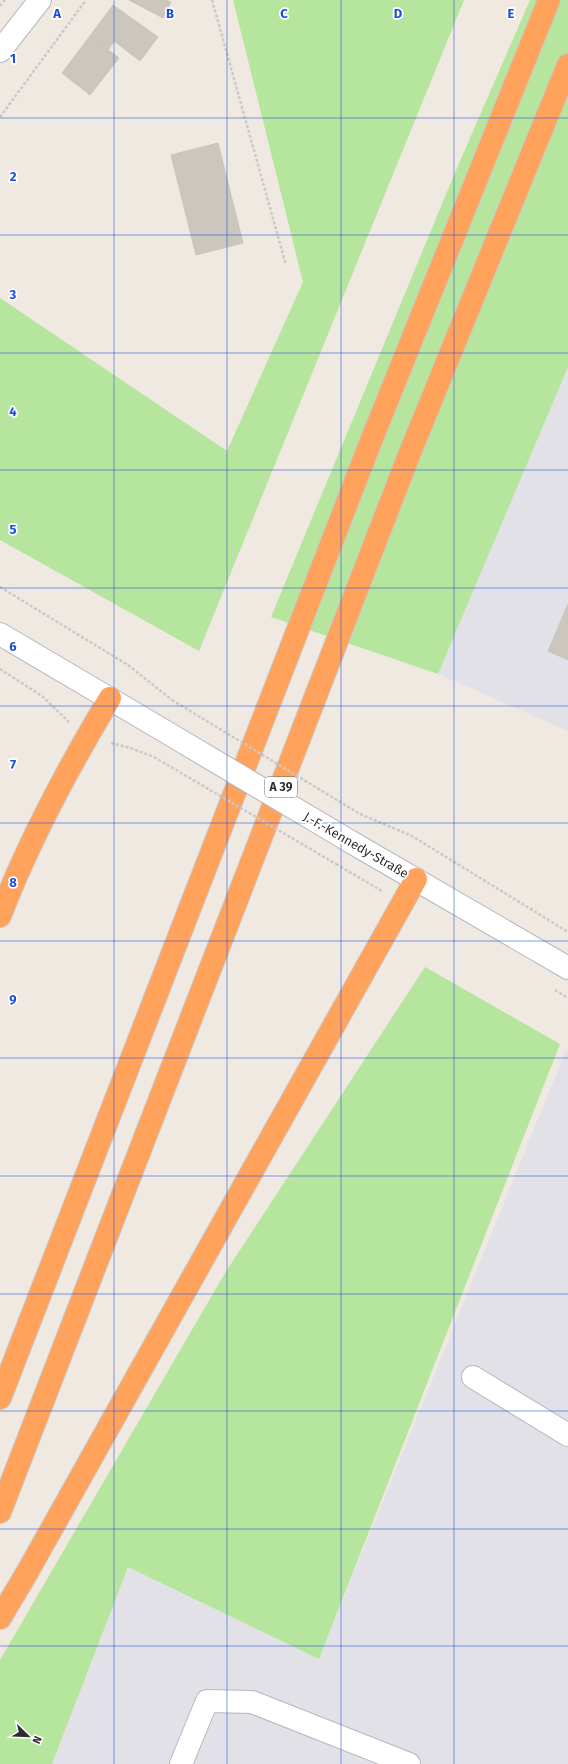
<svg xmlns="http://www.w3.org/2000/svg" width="568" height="1764" font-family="'Fira Sans',sans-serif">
<rect width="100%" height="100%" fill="#efe9e1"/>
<path fill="#e3e1e8" d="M568,364V731L438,674Z
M566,1050L568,1051V1764H52L128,1567L319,1659Z"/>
<path fill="#b6e59e" d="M233,0H464L199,651L0,540V298L227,451L303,282Z
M530,0H568V367L438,674L271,617L454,175Z
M425,967L560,1044L319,1659L128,1567L52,1764H0V1660L225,1273Z"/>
<path fill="#cbc7bf" stroke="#cbc5ba" d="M129,0H166L171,2L163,18Z
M113,5L158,37L140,61L114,41L108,50L90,36Z
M90,36L119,58L90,95L62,73Z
M218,143L243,243L196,255L171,155Z
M568,604V660L548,651Z"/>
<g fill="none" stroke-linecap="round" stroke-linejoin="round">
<g stroke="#b4b7c1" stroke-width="24">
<path id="minor" d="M0,51L40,0
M0,634L161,729
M351,842L568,968
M473,1377L568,1435
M181,1764L207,1701L252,1702L409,1764"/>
</g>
<g stroke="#c9c9c9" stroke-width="24">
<path id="highway" d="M0,916C29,840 68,768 110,698
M0,1398L371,441L549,0
M0,1512L409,455L568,65
M0,1618L28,1571L416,879"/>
</g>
<path stroke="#c9c9c9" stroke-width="2.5" stroke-dasharray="3 2" stroke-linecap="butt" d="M212,0L286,265
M0,6L5,0
M0,117L86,0
M0,587L128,665L172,700
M0,669L42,696L69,722
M111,743L130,748L154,757
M360,814L412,836L568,932
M336,864L382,891
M555,990L568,998"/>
<use href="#minor" stroke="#fff" stroke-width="22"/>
<use href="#highway" stroke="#ffa35c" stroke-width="22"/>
<g stroke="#b4b7c1" stroke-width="24" stroke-linecap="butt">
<path id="minor-bridge" d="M161,729L351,842"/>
</g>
<path stroke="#c9c9c9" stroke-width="2.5" stroke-dasharray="3 2" stroke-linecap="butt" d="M172,700L360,814
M154,757L336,864"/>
<use href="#minor-bridge" stroke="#fff" stroke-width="22"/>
</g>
<path fill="none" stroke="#1d4ed8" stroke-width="1" stroke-opacity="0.55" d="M114,0V1764M227,0V1764M341,0V1764M454,0V1764M0,118H568M0,235H568M0,353H568M0,470H568M0,588H568M0,706H568M0,823H568M0,941H568M0,1058H568M0,1176H568M0,1294H568M0,1411H568M0,1529H568M0,1646H568"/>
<g text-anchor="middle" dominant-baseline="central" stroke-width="3.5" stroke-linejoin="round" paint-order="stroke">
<rect fill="#fff" stroke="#6d6d6d" stroke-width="1" x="265" y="777" width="32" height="20" rx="3"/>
<g font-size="12" font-weight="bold" fill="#2e2e2e">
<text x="281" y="787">A 39</text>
</g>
<g font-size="13" fill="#2e2e2e" stroke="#fff">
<text transform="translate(356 845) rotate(30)">J.-F.-Kennedy-Straße</text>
</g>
</g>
<g font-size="13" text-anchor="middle" font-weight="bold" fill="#1d4ed8" stroke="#fff" stroke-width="3.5" stroke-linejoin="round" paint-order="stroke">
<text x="57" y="18">A</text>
<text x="170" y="18">B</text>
<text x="284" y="18">C</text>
<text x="398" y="18">D</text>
<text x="511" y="18">E</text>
<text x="13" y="63">1</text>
<text x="13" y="181">2</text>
<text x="13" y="299">3</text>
<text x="13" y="416">4</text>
<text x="13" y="534">5</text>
<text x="13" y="651">6</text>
<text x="13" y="769">7</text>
<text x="13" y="887">8</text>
<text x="13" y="1004">9</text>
</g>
<g transform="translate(28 1736) rotate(113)" stroke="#ffffff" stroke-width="3" paint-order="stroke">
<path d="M0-3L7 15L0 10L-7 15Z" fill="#2e2e2e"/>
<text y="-6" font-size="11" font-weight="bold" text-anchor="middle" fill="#2e2e2e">N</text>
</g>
</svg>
